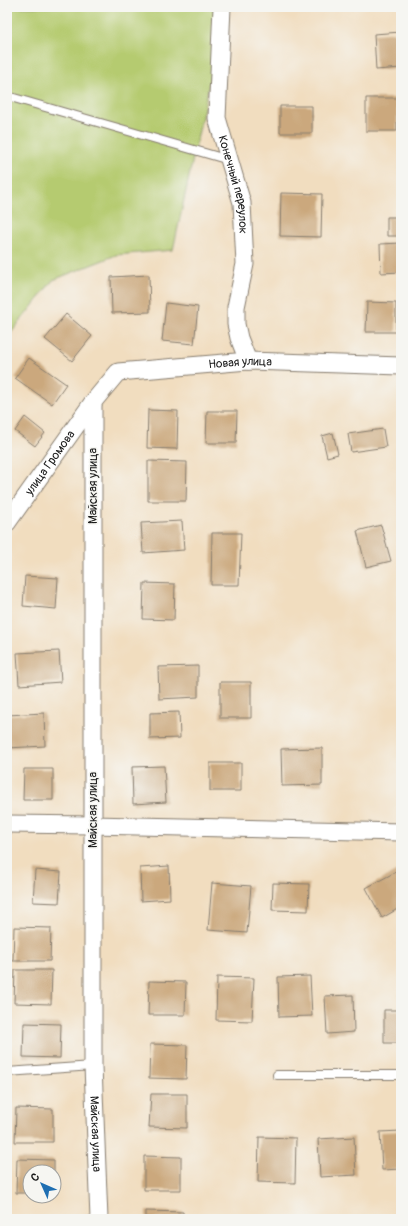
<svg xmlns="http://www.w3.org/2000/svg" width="408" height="1226" font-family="Pangolin,sans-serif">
<rect width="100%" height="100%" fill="#f6f6f2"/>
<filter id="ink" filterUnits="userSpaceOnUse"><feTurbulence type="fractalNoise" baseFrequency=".025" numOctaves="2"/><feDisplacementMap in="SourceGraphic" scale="8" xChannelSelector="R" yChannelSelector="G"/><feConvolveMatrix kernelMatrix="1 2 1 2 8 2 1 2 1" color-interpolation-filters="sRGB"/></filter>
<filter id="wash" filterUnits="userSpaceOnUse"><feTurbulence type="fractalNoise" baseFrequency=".012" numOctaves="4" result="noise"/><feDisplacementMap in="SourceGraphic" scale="16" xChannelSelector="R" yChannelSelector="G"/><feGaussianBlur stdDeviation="0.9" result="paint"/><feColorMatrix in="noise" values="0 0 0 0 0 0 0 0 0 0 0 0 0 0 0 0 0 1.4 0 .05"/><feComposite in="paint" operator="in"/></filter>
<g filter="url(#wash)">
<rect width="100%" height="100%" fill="#f1ddbf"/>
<path fill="#b5cb70" stroke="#687446" d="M15,7H226L173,250L116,255L53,280L7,338V15Z"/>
<g id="blocks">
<path fill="#cba87d" d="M401,32V68L376,70L374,34Z
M366,98H397V131H366Z
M280,106H312V133H280Z
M281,193L322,194L321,237L280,236Z
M387,217H401V236H387Z
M401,243V272L381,273L380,244Z
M149,275L150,312L112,313L111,277Z
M367,302L396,303V332H366Z
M166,303L198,307L194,344L162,341Z
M66,314L92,336L72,361L45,339Z
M29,358L66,384L52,404L15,378Z
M148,410L178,411L177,449L147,448Z
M207,411H237L236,443H206Z
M25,417L45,433L35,446L15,431Z
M383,429L386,447L351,452L348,434Z
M333,433L338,454L327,457L322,436Z
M148,461L187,462L186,501H148Z
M182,521L184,550L143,553L141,523Z
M381,525L391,561L366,567L357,531Z
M212,533H241L239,585H211Z
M25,576L58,578L56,609L23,606Z
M144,583L175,584L174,620L143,619Z
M59,651L61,682L19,685L17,653Z
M198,666V697L159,699L158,667Z
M220,682H251V718H220Z
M179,712L180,738L150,739V713Z
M44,713L45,746L7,748V715Z
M322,748V785L282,786L281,749Z
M210,763H241V791H210Z
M164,766L166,802L133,804L132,767Z
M24,769H53V800H23Z
M169,866L170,899L141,901L140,868Z
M401,869V907L382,918L366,888Z
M35,870L61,872L59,903L33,902Z
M212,883L251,886L247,933L208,930Z
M273,883L309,884L308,911L272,910Z
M14,927L51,928L50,961H13Z
M15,970H52L51,1004L14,1003Z
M310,976L312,1016L279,1017L278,977Z
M217,977L254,978L252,1021L216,1020Z
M149,981L186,982L185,1015H148Z
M353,995L354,1032L327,1034L325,996Z
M384,1010H401V1043H384Z
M24,1023L61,1024L60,1058L23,1057Z
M150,1044L187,1045L186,1079L149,1078Z
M151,1094H187V1128L149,1127Z
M16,1108L53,1109V1142H15Z
M401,1131V1169L382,1170L380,1132Z
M259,1137L296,1138L295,1183L258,1182Z
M354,1137L356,1175L320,1177L318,1139Z
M144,1156L181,1157V1190H144Z
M17,1159L54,1160V1172H30V1193H16Z
M146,1211L183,1212V1219H146Z"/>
</g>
</g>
<g filter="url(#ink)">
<use href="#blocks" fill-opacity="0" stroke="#867c6e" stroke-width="1"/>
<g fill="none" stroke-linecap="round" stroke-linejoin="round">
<g stroke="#867c6e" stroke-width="10">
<path id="service" d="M7,96L229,160
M7,1072L93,1066
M277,1075H401"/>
</g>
<g stroke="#867c6e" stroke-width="19">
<g id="minor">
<path id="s1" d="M222,7L217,118L242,203L245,264L236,307V324L239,338L248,361"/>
<path id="s2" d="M93,402V1066L99,1219"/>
<path id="s3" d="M7,523L93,402L118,372L248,361L401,366"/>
<path d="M7,824L92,825L401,832"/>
</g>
</g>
<use href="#service" stroke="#fff" stroke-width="8"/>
<use href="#minor" stroke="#fff" stroke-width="17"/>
</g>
</g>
<g text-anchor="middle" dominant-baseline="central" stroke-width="3" stroke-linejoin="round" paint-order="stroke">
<g font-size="12" fill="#1c1c1c" stroke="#f6f6f2">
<text stroke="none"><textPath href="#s1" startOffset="180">Конечный переулок</textPath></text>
<text stroke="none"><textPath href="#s3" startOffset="310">Новая улица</textPath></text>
<text stroke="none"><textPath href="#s3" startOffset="74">улица Громова</textPath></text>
<text transform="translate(93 486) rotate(-90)">Майская улица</text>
<text transform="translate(93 810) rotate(-90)">Майская улица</text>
<text stroke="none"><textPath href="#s2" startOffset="732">Майская улица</textPath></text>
</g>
</g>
<rect width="408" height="1226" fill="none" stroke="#f6f6f2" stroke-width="24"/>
<g transform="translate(42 1184) rotate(315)"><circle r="19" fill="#f6f6f2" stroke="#9f9f9c"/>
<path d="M0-3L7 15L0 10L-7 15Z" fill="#1f6fb2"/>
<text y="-6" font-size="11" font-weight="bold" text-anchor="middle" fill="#1c1c1c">С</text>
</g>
</svg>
